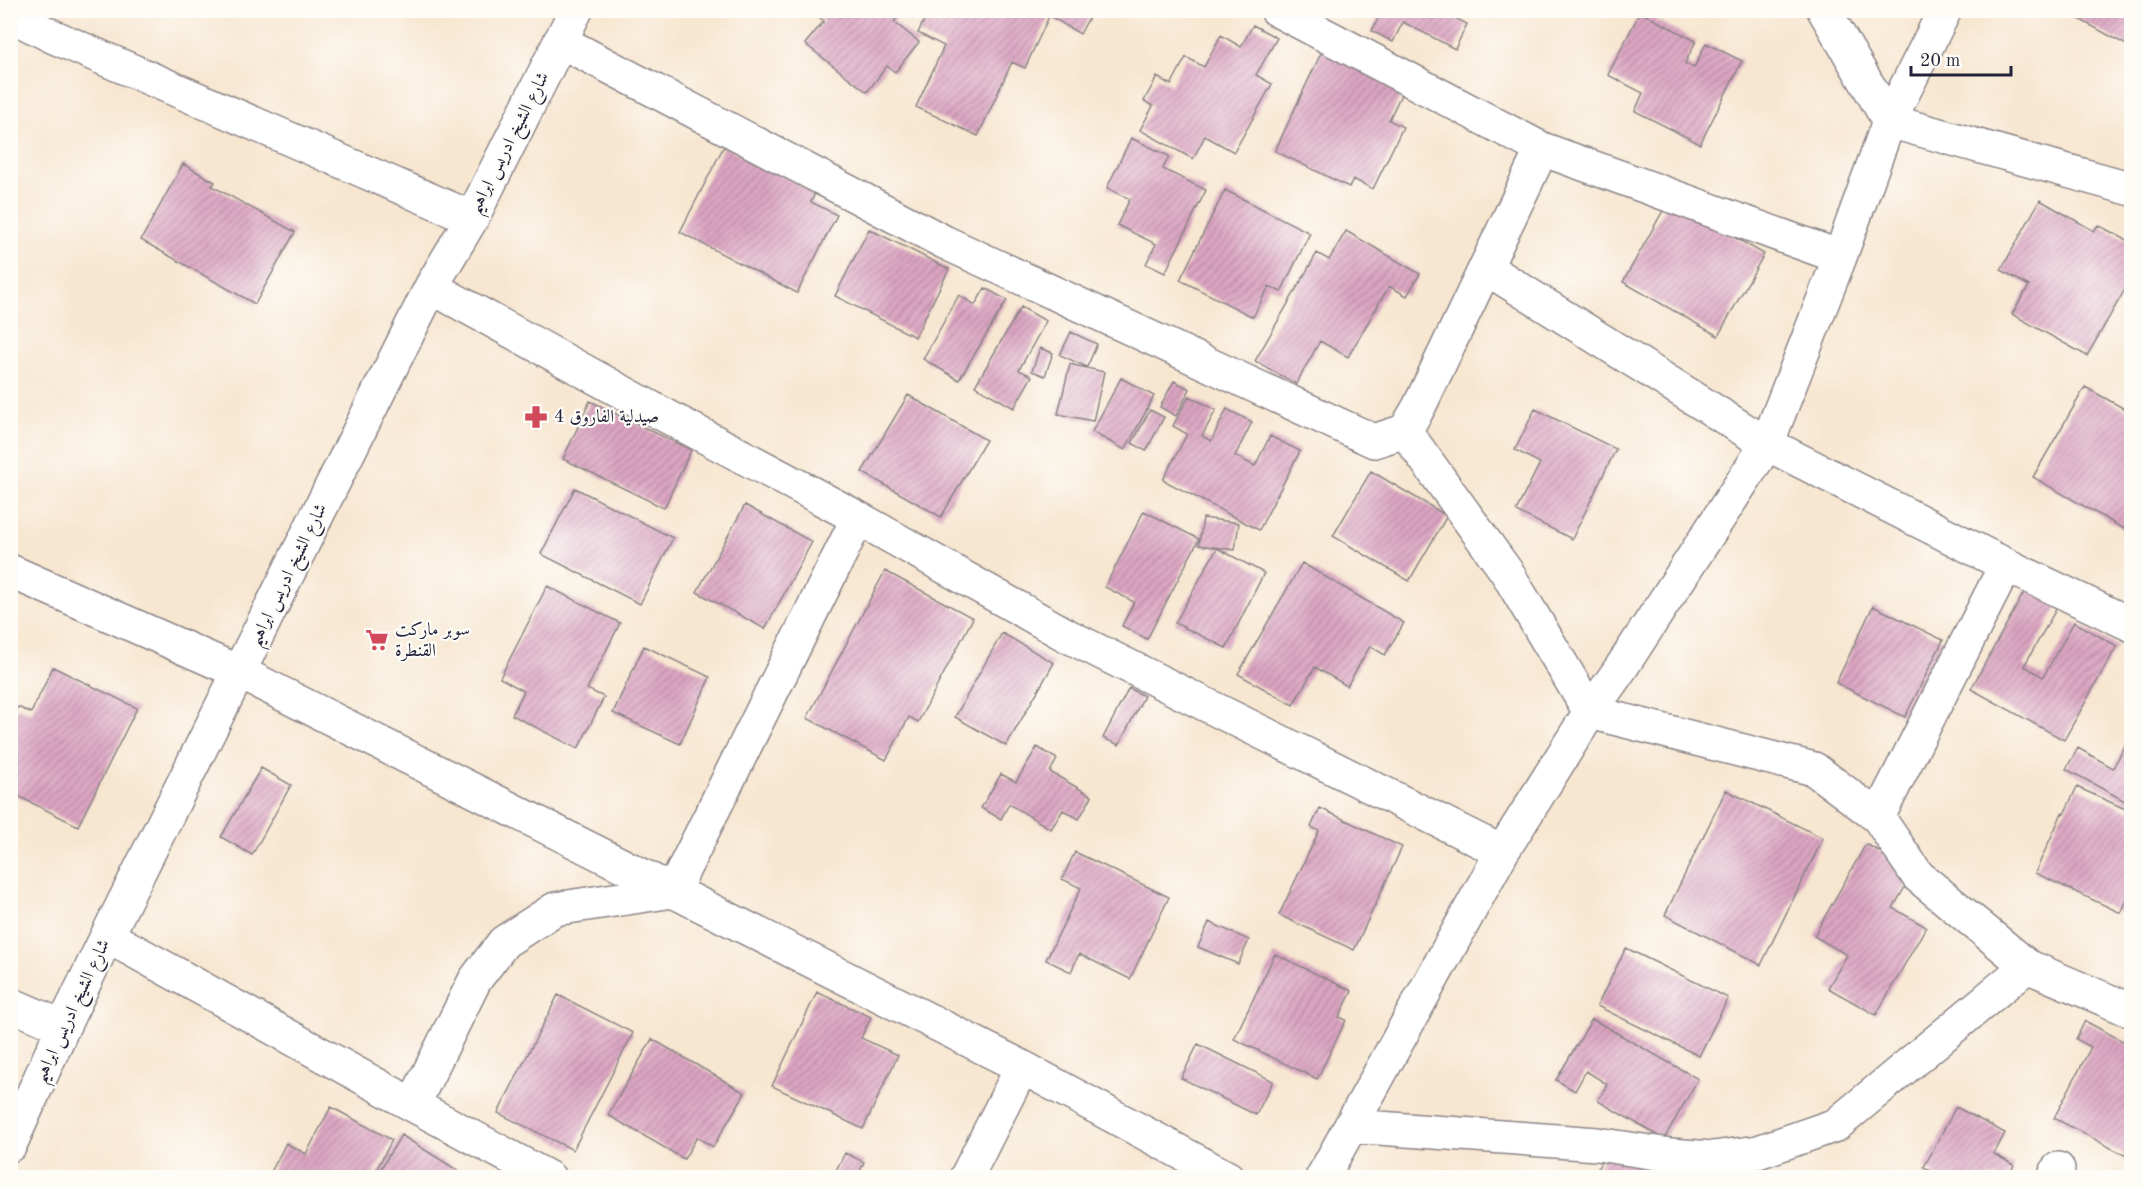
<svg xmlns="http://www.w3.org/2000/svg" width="2142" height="1188" font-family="'Old Standard TT',Amiri,serif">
<defs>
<pattern id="building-hatch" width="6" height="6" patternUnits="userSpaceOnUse" patternTransform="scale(1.5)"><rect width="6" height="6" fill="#dca5c2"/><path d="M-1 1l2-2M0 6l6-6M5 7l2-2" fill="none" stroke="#b2869f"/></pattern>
</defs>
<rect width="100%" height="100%" fill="#fdfcf7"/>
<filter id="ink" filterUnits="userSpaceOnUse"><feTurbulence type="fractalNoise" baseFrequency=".0167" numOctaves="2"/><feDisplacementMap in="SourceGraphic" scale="12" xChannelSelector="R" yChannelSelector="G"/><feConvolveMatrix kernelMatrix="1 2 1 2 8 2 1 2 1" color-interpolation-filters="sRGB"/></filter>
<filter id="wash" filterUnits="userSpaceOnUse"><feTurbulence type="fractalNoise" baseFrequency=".008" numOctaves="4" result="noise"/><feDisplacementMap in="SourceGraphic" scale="24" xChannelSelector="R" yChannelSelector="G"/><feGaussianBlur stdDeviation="1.35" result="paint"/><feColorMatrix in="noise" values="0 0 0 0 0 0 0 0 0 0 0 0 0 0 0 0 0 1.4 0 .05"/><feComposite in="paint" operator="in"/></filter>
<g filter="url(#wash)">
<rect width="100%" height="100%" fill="#f7e6d0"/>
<g id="blocks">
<path fill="url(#building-hatch)" d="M810,10H899L902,12L894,22L919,42L895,72L887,66L867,92L805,44L824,21Z
M929,10H938L949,16L951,10H1052L1025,68L1012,62L978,136L916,107L944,46L918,33Z
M1057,10H1093L1080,34L1053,18Z
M1382,10H1440L1467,24L1455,49L1403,22L1393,42L1372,31Z
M2067,10H2132V48L2066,12Z
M1640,12L1696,41L1685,63L1694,68L1706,43L1742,61L1700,144L1635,111L1643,93L1608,75Z
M1253,25L1277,38L1256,75L1272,84L1234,152L1205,136L1193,159L1140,130L1153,106L1144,101L1157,77L1171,85L1186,57L1204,67L1221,35L1241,47Z
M1323,49L1404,88L1389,120L1403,127L1373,189L1353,179L1349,187L1275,151Z
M1131,138L1169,156L1163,169L1206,190L1165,273L1146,264L1156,244L1117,225L1130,199L1107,188Z
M724,146L815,193L811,202L837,215L797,293L680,232Z
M183,164L215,182L212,186L295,232L255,304L141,240Z
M1225,190L1310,233L1281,292L1269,286L1253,317L1180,280Z
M1669,200L1764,254L1718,336L1623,282Z
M2040,200L2094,231L2098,225L2132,243V277L2087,356L2012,314L2029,286L2001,270Z
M869,229L949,269L915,337L835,296Z
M1346,231L1420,274L1407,296L1389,286L1348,357L1320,341L1296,384L1255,361L1317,253L1329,260Z
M985,288L1007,300L959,380L923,359L959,295L975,305Z
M1021,307L1046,321L1019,370L1032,376L1014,408L975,386Z
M1071,332L1097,344L1087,367L1060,355Z
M1040,348L1053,353L1045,376L1032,371Z
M1070,364L1104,372L1093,421L1058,414Z
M1121,378L1154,396L1125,450L1092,432Z
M1174,381L1190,389L1176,416L1160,407Z
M2085,387L2132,413V516L2124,529L2033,477Z
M908,395L986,440L941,517L862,472Z
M1189,396L1216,410L1202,436L1211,441L1227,409L1252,422L1235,456L1255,466L1270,436L1300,451L1259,530L1163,480L1187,434L1173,426Z
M590,401L691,450L664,508L563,459Z
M1535,409L1616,449L1572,539L1516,511L1540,463L1515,450Z
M1150,410L1164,417L1146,451L1132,443Z
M1371,471L1447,516L1409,581L1333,536Z
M575,488L673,538L640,604L541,554Z
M745,505L812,542L765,629L697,592Z
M1144,511L1199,539L1147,639L1122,626L1134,602L1105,587Z
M1203,518L1239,523L1235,550L1199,545Z
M1217,548L1264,573L1226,648L1175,623Z
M1302,563L1404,623L1385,655L1370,646L1347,686L1315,667L1293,705L1238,674Z
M885,571L973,618L918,722L909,717L886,760L807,718Z
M547,586L620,623L587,689L604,697L578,749L512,715L524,691L500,678Z
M2027,587L2059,604L2024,666L2043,677L2074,622L2117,646L2064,740L1971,689Z
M1873,606L1943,640L1905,717L1836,683Z
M1002,633L1054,663L1006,746L955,717Z
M644,646L710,677L680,744L613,713Z
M53,667L137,708L78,826L10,792V749L16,736L10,733V721L18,707L31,713Z
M1129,688L1144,696L1119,745L1103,738Z
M2132,733V805L2066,769L2078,748L2113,768Z
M1037,747L1057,759L1050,772L1092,796L1079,819L1063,810L1051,829L1009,804L1001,819L981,808L1001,774L1016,782Z
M261,768L291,785L252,855L221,837Z
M2077,787L2132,812V890L2121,913L2035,873L2062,813L2064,814Z
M1726,790L1823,838L1761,965L1665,915Z
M1320,808L1402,847L1354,950L1279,915L1319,831L1311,827Z
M1866,844L1914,871L1893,908L1926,927L1876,1015L1828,988L1847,955L1814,936Z
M1075,852L1169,897L1130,979L1079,954L1071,972L1046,960L1081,888L1062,879Z
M1209,922L1249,940L1238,964L1198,947Z
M1626,948L1728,998L1699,1056L1597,1006Z
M1275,954L1352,991L1339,1017L1346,1020L1317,1079L1234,1039Z
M817,992L871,1017L861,1038L898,1055L863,1129L772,1086Z
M558,995L633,1033L573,1150L498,1113Z
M1592,1019L1698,1079L1664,1139L1598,1101L1607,1084L1586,1071L1575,1091L1556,1080Z
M2085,1021L2132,1046V1159L2054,1118L2091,1047L2076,1039Z
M652,1039L745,1093L713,1147L697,1137L684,1159L608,1115Z
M1198,1044L1273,1081L1256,1115L1181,1078Z
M331,1107L392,1140L372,1178H268L286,1143L306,1154Z
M1956,1107L2005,1133L1994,1154L2014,1165L2008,1178H1932L1934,1173L1924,1167Z
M401,1135L470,1178H375Z
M1608,1148L1675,1164L1668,1178H1593Z
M845,1153L864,1162L857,1178H832Z"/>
</g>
</g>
<g filter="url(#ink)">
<use href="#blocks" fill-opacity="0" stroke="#8c8486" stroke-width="1.5"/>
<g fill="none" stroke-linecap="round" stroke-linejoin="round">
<g stroke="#8c8486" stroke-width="36">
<path id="minor" d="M1277,10L1542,149L1840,257
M1824,10L1889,121L2132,189
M10,15L52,36L472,218
M560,41L944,242L1374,441L1405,431L1419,407L1542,149
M1486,268L1767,444L2006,565L2132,625
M431,287L655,410L858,518L1066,635L1502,852
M1405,431L1506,571L1590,712L1814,769L1878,817L2006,565
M10,571L239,672L1022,1067L1228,1178
M1878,817L1918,876L2027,966L2132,1011
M107,936L413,1105L549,1178
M10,1004L63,1027
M413,1105L475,980L504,942L555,909L673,891L858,518
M1351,1126L1597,1144L1670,1155L1713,1158L1758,1152L1836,1125L2027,966
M10,1145L63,1027L107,936L431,287L472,218L576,10
M966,1178L1022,1067
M1322,1178L1502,852L1590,712L1621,668L1767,444L1840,257L1889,121L1945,10
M2054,1178L2058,1169"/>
</g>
<use href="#minor" stroke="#fff" stroke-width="33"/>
</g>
</g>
<defs>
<g id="pharmacy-bare" transform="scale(1.8)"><path d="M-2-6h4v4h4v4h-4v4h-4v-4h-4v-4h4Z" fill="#d1495b" stroke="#fdfcf7" stroke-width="2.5" paint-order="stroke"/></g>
<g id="supermarket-bare" transform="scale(1.8)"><path d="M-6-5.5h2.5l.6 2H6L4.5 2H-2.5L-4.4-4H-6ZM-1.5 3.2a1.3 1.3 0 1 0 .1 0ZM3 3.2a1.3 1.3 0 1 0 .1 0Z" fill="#d1495b" stroke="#fdfcf7" stroke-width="2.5" paint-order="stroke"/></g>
</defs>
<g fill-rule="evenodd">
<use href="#pharmacy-bare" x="536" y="417"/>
<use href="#supermarket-bare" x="377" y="640"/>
</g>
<g text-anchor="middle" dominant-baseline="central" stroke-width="4.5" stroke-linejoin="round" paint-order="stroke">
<g font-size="18" fill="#22223b" stroke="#fdfcf7">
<text transform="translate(509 143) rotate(-63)">شارع الشيخ ادريس ابراهيم</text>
<text transform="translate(288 575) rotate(-64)">شارع الشيخ ادريس ابراهيم</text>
<text transform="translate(72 1011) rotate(-65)">شارع الشيخ ادريس ابراهيم</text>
</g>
<g font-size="18" fill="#22223b" stroke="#fdfcf7" text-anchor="start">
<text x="554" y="417">صيدلية الفاروق 4</text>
<text x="395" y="630">سوبر ماركت<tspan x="395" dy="21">القنطرة</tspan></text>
</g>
</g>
<rect width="2142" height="1188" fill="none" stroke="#fdfcf7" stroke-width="36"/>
<path d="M1911 66v9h100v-9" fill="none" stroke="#22223b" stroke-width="3"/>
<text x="1920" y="66" font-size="18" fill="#22223b" stroke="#fdfcf7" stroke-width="4.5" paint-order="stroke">20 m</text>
</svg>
